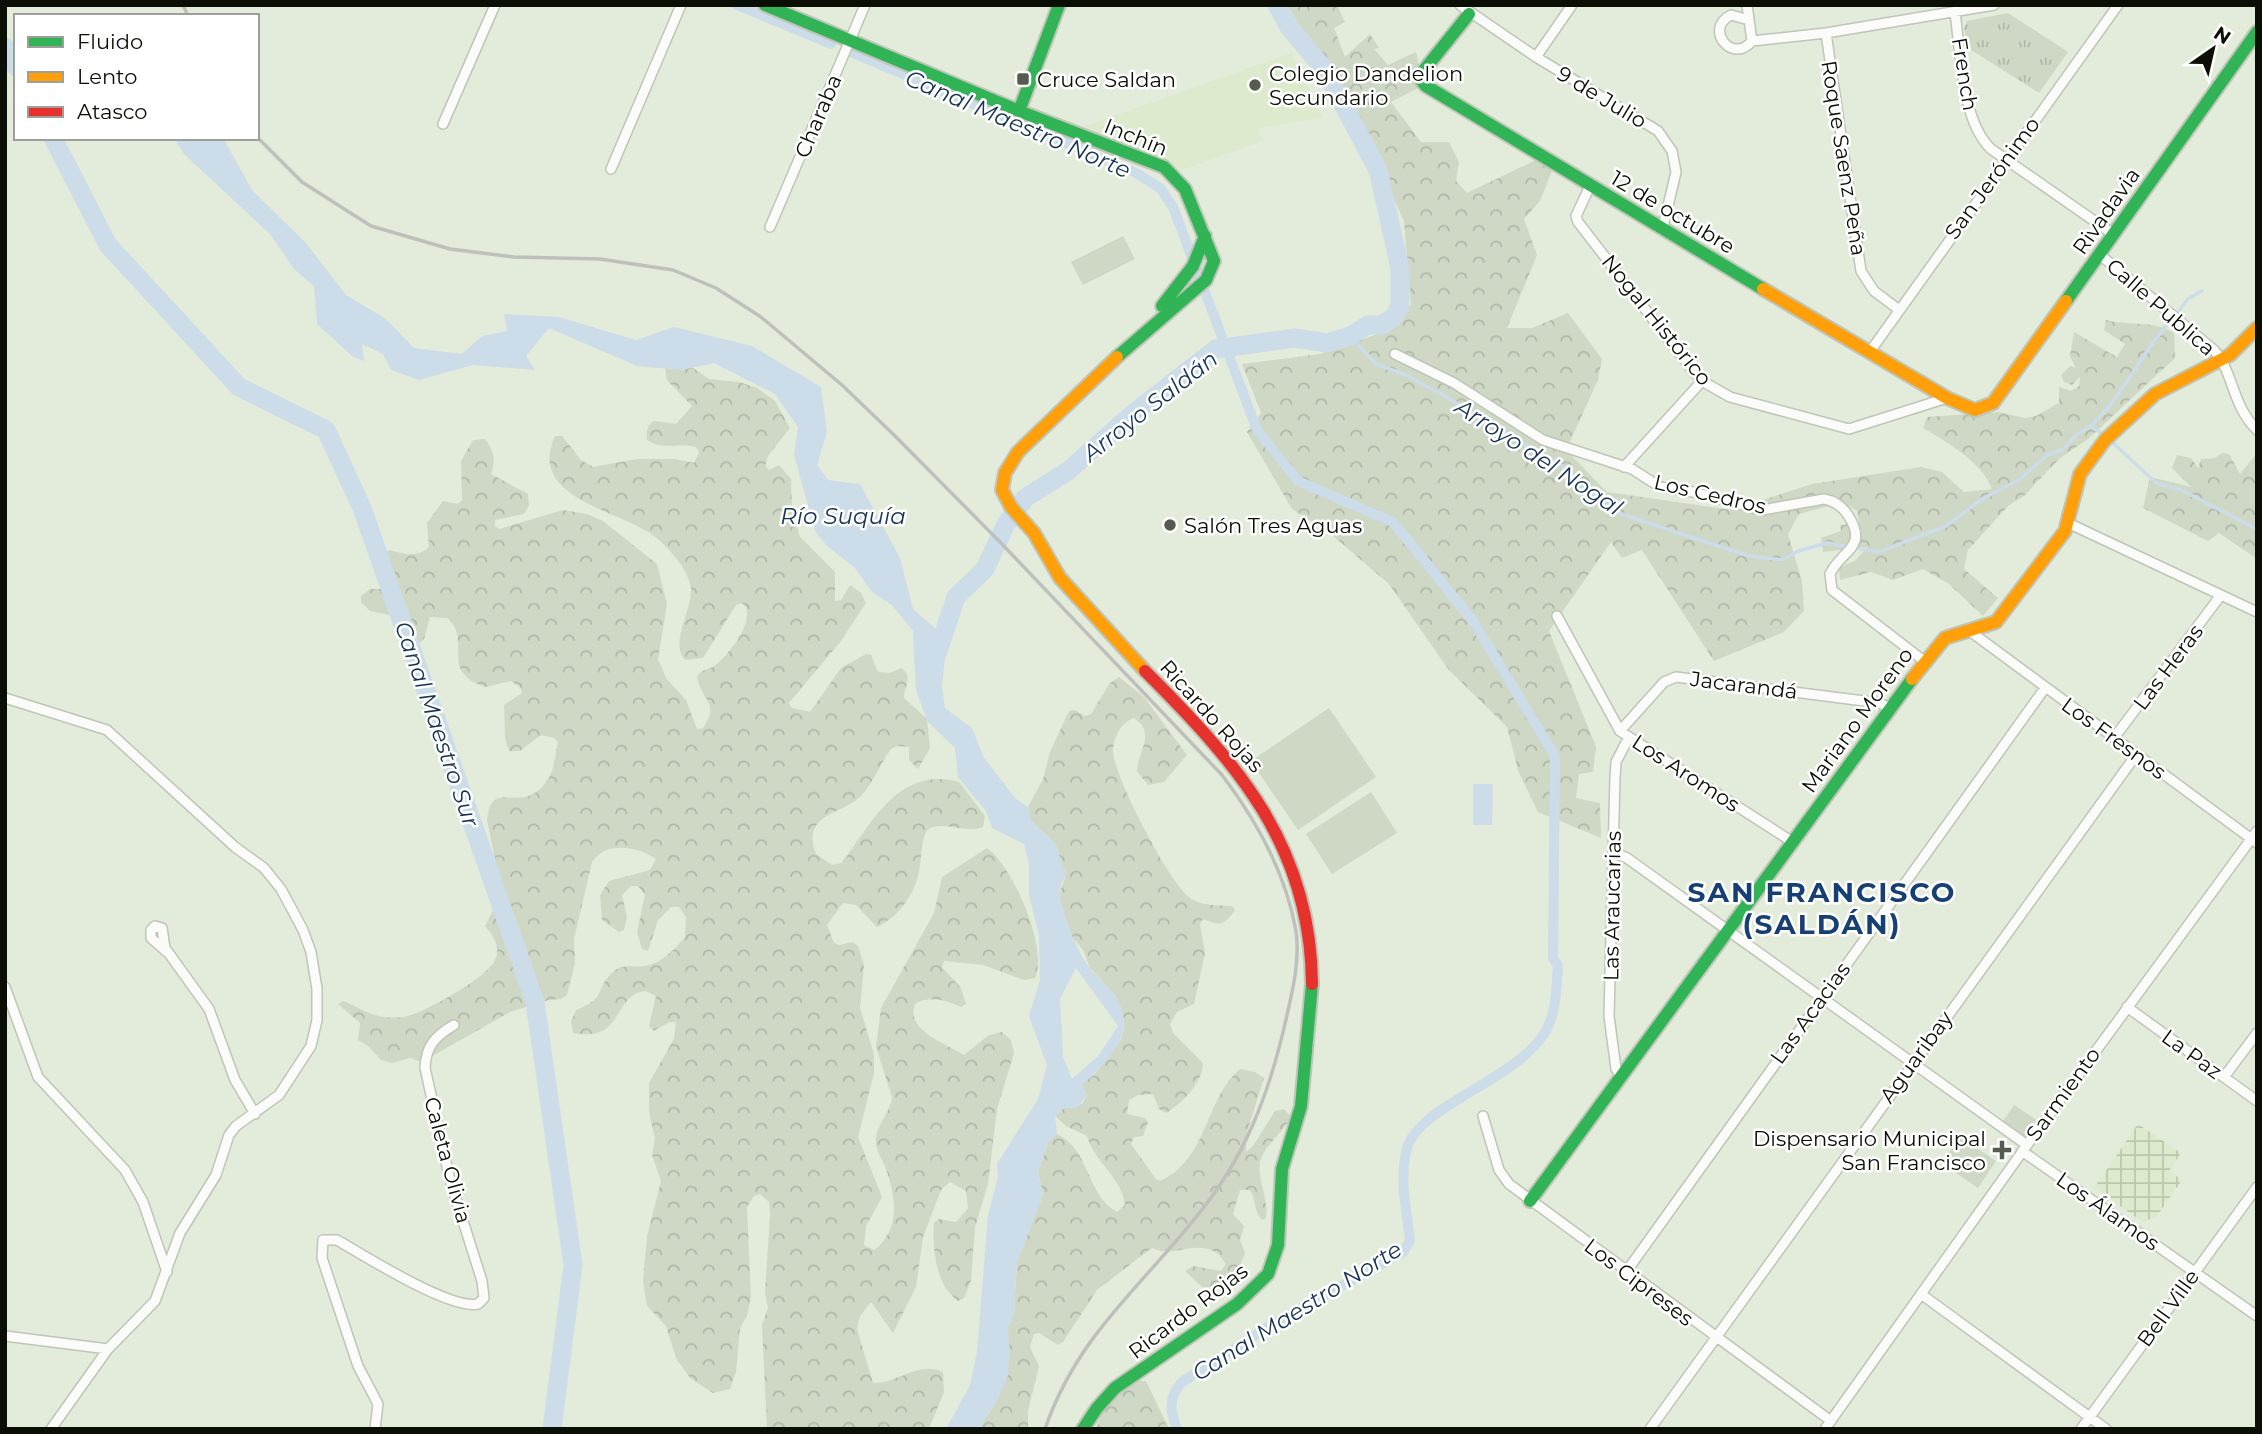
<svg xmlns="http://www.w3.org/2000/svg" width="2262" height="1434" font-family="Montserrat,sans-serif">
<defs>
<pattern id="industrial-grid" width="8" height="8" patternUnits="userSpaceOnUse" patternTransform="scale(1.75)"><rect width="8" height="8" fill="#ddeacd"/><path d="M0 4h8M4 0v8" fill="none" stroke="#bcc8ae"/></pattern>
<pattern id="grass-tufts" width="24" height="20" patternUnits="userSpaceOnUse" patternTransform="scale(1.75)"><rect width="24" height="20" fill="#cfd7c5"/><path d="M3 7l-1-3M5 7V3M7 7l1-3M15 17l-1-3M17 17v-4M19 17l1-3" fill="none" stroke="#b0b7a8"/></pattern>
<pattern id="forest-crowns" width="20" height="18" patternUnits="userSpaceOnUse" patternTransform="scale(1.75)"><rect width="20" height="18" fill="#cfd7c5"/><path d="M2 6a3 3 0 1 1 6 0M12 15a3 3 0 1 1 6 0" fill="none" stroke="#b0b7a8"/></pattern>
</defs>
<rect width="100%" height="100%" fill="#e3ebda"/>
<path fill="#ddeacd" d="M1292,53L1322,117L1257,129L1263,141L1182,170L1080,128Z"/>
<path fill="url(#industrial-grid)" d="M2138,1124L2181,1153L2169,1171L2182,1180L2157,1216L2143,1222L2094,1188Z"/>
<path fill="url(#grass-tufts)" d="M2008,13L2068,52L2039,93L1968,48L1964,28L1967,21Z"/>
<path fill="url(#forest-crowns)" d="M1287,5H1337L1345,22L1334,28L1345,57L1370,34L1379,48L1374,49L1388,65L1416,52L1420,70L1418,88L1391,102L1421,142H1449L1459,162L1456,181L1467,193L1536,160L1552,171L1540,201L1524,219L1537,255L1507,328H1532L1568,313L1602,359L1598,380L1566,450L1607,492L1732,510L1812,484L1921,467L1942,472L1964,492L1992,489C1982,462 1947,442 1923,428L1927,417L1998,412L2025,418L2036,416L2059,403V387L2071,391L2079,386L2080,377L2072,385L2064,382L2061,375L2070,366L2076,368L2070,356L2074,332L2117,357L2125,344L2104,330L2106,320C2132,327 2150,319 2174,333L2175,358L2088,439L2060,458L2024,496L2008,506L1968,550L1964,569L1998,598L1983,616L1949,584L1923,569L1893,580L1871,572L1840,580L1839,568L1856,560L1867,547L1823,552L1821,538L1841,531L1840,525L1859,523L1857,511L1843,502L1799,514L1788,534L1802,581L1804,611L1784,632L1714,661L1642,550L1622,558L1611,542L1549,631L1596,747L1593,772L1579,774L1576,798L1600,803L1601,838L1538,812L1519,773L1507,727L1448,669L1389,584L1331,534L1292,509L1247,432L1261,413L1242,364L1320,354L1381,333L1411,305L1404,221L1353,112Z
M687,364L709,379L739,382L757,388L775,401L790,428L768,456L765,466L769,470L779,465L791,479L792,509L800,537L835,572V601L841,600L850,585L861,593L866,603L841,641L789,703L792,708L810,712L841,668L866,654L871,655L878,672L890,673L901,668C914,677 904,686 904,698L927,719L930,748L918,769L909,760V747L897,746L891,749C880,764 874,782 861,796C844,814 800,813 816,854L832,865L842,863C871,824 899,765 959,782L985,816L983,827C964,835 945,819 927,830C920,844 922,857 919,872C914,896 898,917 877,927L856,905L843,903L827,925L834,943L840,945L853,942L858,946L864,965L860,1008L874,1054V1073L858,1137L882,1197L866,1226L864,1245L874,1250C901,1230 896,1197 886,1169C882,1158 875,1151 876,1138C877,1123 891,1112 892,1097L876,1047L881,1008L934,913L942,877L987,848C1012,865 1049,949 1035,978L1024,980L983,965L944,961L942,967L961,988L966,1004L961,1007C944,1000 933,996 916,1003C902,1030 948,1044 964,1055L989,1035L1002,1032L1011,1040L1014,1053L997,1109L988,1184L975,1227L971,1281L964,1298L958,1301C936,1286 932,1249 934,1223L939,1219L956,1222L968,1208L966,1191L950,1182L941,1190L923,1237L916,1287L893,1333L871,1302L860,1316L857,1329L873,1383C897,1384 919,1360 943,1372L944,1392L929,1429H767L762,1325L768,1308L765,1294L770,1214L769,1202L760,1194L754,1196L747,1207L751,1297L747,1316L740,1328L736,1372L730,1389L713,1393L690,1378L676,1358L666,1326L647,1306L643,1282L647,1236L661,1181L652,1155L655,1139L649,1112V1083L674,1039L676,1022H669L654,1031L649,1026L656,996L645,991C612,995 625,1043 573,1033L571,1022L576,1010C609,997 593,990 613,972C622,963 634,968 645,966C662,963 675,949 685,937L686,917L679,907H671L658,920L648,951L642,949L637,932L645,895L638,886H631L622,895L627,917L624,930L619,932L602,920L600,895L609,881L650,870L656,859C637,846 606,841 592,862L574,939L575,963L567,995L561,999L549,1000L510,1012L422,1062L410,1058L392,1063L381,1060L368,1046L358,1040L360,1023L338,1004L343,1001C367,1011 375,1020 404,1017C423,1014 488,977 495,960C501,947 493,935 485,926L502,893L487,820C492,776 518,815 544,785C554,774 555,756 558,742L554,738L541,735L520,751H509L505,738L504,705L522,693L521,688L511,681L485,687C438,671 473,643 448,618L430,617L424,639L416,646L405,638L393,616L370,611L361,602V596L370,589H388L394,581L386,565L385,553L390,550C403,554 418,558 429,547L427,523L443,501L458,504L462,500L461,461L473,440L485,439C494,451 496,460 491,474L528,494L529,505L524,514L495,520V526L499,529L563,510L587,514L603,521L657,564L667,604L658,659L666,678L686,700L697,729L703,728C721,702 700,700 697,676C702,669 709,670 716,665C730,652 752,627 746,607L742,603L736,605L703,658L685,660C669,643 693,609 691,588C688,570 672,552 659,540C626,510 525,501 555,436H562L581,460L593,467L637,459H675L694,463L699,452L696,447C676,443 662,450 647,440C646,432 647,425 654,421L676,424L692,406L667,380L665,368Z
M2222,453L2229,454L2240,474L2257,453V559L2219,533L2208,541L2143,508L2150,477L2191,487L2172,468L2177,455L2191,458L2198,468L2201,459L2215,458Z
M1119,677L1144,697L1187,755L1164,782L1148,785L1137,771C1139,749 1156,733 1134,718C1121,722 1113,738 1113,752C1115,778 1168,881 1190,898C1200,906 1219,905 1232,906L1235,910C1224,926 1220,926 1203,919L1200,924L1205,953L1194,1004L1177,1012L1170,1024L1173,1033L1203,1063C1203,1082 1182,1104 1166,1113L1159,1109L1153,1094L1138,1095L1129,1100L1127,1114L1145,1118L1148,1122L1143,1136L1134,1137L1131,1144L1156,1179L1160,1181C1208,1160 1204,1100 1240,1069L1255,1072L1264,1078L1247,1132L1246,1152L1253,1146L1275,1111L1284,1109L1291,1117C1283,1133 1264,1145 1260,1163C1257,1176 1269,1202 1266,1218L1262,1220C1253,1211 1257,1199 1249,1190H1240L1233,1214L1244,1226L1240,1240L1245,1253C1238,1275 1226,1288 1202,1287L1185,1271L1193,1266L1221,1271L1226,1264C1206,1231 1175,1261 1153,1248L1149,1250L1097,1290L1063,1342L1058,1345L1039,1333L1034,1334L1030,1347L1039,1366L1028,1411V1429H979L998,1399L1008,1327L1014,1314L1017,1262L1043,1195L1038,1172L1048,1143L1057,1134C1090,1149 1086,1195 1117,1212L1125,1205C1122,1177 1094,1162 1087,1136L1066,1126L1055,1116L1064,1108L1082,1104L1087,1095L1081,1085L1095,1074L1121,1040L1124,1028L1122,1011L1115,995L1090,968L1083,950L1069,933L1058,898L1066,875L1055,843L1031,821L1028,807L1043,779L1050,752L1069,711L1075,710L1085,716L1091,714L1110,683Z
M1135,1381H1146L1169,1429H1096L1107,1401Z"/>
<path fill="#cfd7c5" d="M1123,236L1135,259L1083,285L1071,262Z
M1329,708L1376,777L1298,830L1251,761Z
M1371,792L1397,833L1332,874L1306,834Z
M2014,1105L2038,1121L2024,1140L2001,1124Z
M1960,1137L1996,1161L1978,1188L1941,1163Z"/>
<path fill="#cddce9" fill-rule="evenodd" d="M174,138H223L252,190L306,243L346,295L386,319L414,348L462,354L482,336L507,331L504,314L559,317L636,340L674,327L752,346L821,387L827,432L817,465L828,480L860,484L900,558L913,609L947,639L942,686L945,708L972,728L984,758L1016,799L1028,807L1031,821L1055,843L1066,875C1056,891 1060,898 1065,915C1071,933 1078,952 1089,967C1096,977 1108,985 1115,995C1140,1033 1108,1061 1082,1085L1087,1095L1077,1108H1064L1055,1116L1057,1134L1048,1143L1038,1172L1043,1195L1017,1262L1014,1314L1008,1327L1010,1353L1008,1375L998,1399L979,1429H946L970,1385L977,1352L988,1215L998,1177L997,1164L1038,1099L1047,1065L1029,1016L1040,980L1039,935L1029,895V864L1024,844L992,828L986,811L958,777L955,748L927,721L916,690L913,631L892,605L872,592L855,568L827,546L815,531L794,455L798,427L775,394L714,363L682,370L637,366L549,328L526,356L535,370L473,365L419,380L391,370L383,354L362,344L364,361L352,356L317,324L314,286L294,269L270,234L184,154ZM1076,968L1118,1026L1099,1055L1072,1079L1063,1057L1060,999Z
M1473,784H1493L1492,825H1473Z"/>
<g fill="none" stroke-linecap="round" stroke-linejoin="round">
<path stroke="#cddce9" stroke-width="3.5" d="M2178,312L2188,299L2202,291
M1350,336L1376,364L1406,375L1443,395L1562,466L1600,502L1624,515L1749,556L1783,560L1798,551L1827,543L1879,552L1946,526L1982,499L2019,480L2047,455L2064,449L2075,436L2090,426L2105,435
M2091,426C2123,396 2139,357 2167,325
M2111,441L2156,483L2181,490L2257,529"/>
<path stroke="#cddce9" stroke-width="10" d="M737,5L831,44
M853,53L1136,173L1160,188L1173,207L1257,430L1298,481L1393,522L1473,621L1555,756L1553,958L1558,966C1556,989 1557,1014 1544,1034C1515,1079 1422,1106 1408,1145C1398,1175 1407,1211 1410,1241L1403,1252L1276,1322L1182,1382C1168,1398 1170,1410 1177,1429"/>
<path stroke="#cddce9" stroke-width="19" d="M5,47L16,67
M53,138L108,245L239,387L326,430L362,508L535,1002L573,1265L552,1429
M935,660L956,597L985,569L1006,524L1025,498L1068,471L1130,416L1216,349L1295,338L1327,343L1350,336L1368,325H1382L1394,317L1400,306V268L1378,170L1325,70L1289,27L1277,5"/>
<g stroke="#bfc5b8" stroke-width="12">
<path id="street" d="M1460,5L1536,57L1658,131L1672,151L1676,172L1663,227
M1747,5L1752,41
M1955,13C1961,53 1961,120 1991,149L2113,234
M1749,20L1731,15C1703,29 1733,65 1752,41
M1826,33L1861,271L1874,291L1898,309
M1752,41L1826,33L1994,5
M1536,57L1572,5
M443,124L495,5
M611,169L681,5
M1590,186L1576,216L1578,222L1693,371L1702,381L1730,397L1849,429L1947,398
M770,227L865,5
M2099,254L2214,350C2234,373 2232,406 2257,430
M1869,353L2118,5
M1395,354L1454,383L1543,440L1632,469L1660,487L1693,492L1762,510L1824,499C1835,501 1842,506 1848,515C1869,548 1842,549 1830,574L1832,590L1924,661
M1624,467L1702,381
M2068,523L2257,612
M1557,616L1620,731L1791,841
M1971,632L2257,843
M5,698L107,730L235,847L264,868L281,889L303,930L311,952L317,989V1020L311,1046L279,1095L236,1126L229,1135L216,1175L180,1233L155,1301L108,1349L51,1429
M1620,731L1664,682L1676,677L1880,703L1889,708
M2114,738L2221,595
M1613,852L1627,858L2027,1145
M167,952L151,938V930L155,926L162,928L165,948L209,1009L235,1080L255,1114
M5,987L38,1077L125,1170L143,1202L167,1272
M2127,1007L2257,1101
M1621,1076L1616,1069L1609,1016L1615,777L1616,762L1629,737
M2224,1077L2257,1033
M1483,1116L1499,1170L1509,1184L1831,1421
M2022,1151L2257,1316
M1626,1272L2045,688
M1921,1294L2106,1429
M5,1336L108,1349
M375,1429L378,1404L358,1366L322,1258L323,1240H337C365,1256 450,1310 478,1304L484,1298L482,1281L450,1180L425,1068C426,1046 435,1036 454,1025
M1650,1429L2136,755
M1825,1429L2027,1145L2257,831
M2081,1429L2257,1187"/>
</g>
<g stroke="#bfc5b8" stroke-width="16">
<path id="fast" d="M765,5L1019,111L1164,167L1185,189L1214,261L1206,280L1117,357
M1469,14L1421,74L1420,79L1426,86L1763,289
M1019,111L1059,5
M2066,301L2257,32
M1162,306L1193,266L1205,236
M1530,1201L1912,679
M1083,1429L1097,1408L1115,1388L1237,1304L1268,1274L1278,1245L1282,1169L1301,1106L1312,984"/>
</g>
<g stroke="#bfc5b8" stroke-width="16">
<path id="slow" d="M1763,289L1947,398L1975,410L1993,403L2066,301
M1117,357L1018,452L1005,473L1002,490L1011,507L1034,533L1060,578L1145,671
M1912,679L1945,638L1996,622L2065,531L2080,474L2105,440L2155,394L2230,355L2257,328"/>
</g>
<g stroke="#bfc5b8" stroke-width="16">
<path id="jam" d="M1145,671C1238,764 1311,846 1312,984"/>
</g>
<use href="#street" stroke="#fbfcf9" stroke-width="9"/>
<use href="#fast" stroke="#30b455" stroke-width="12"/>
<use href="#slow" stroke="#ff9f0a" stroke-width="12"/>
<use href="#jam" stroke="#e5322d" stroke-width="12"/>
<path stroke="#bec0bb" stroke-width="3.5" d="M183,5L188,16
M257,137L302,182L371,226L450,249L514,257L600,259L673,270L716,288L761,317L842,385L895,436L1000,542L1222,775C1257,821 1286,874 1296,931C1300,959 1293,989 1287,1015C1272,1083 1250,1147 1207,1203C1148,1282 1079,1330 1045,1429"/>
</g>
<g fill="#565b4f" stroke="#fff" stroke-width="2.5">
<rect x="1016" y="72" width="14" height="14" rx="3.5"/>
<circle cx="1255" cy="85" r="7"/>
<circle cx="1170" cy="525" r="7"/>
<path d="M1998.5 1139.5h7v7h7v7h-7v7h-7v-7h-7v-7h7z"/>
</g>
<g text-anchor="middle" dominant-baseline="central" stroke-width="5" stroke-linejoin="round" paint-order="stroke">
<g font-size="21" fill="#0a0e04" stroke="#fff" text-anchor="start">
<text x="1269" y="73">Colegio Dandelion<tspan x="1269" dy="24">Secundario</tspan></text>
<text x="1037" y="79">Cruce Saldan</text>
<text x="1184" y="525">Salón Tres Aguas</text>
<text x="1986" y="1138" text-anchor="end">Dispensario Municipal<tspan x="1986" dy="24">San Francisco</tspan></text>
</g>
<g font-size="21" fill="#0a0e04" stroke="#fff">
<text transform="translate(1965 74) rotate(81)">French</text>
<text transform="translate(1602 97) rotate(31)">9 de Julio</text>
<text transform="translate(818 116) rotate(-67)">Charaba</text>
<text transform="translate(1136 137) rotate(22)">Inchín</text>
<text transform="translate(1844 158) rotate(81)">Roque Saenz Peña</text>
<text transform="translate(1992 178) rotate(-54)">San Jerónimo</text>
<text transform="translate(2106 211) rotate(-55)">Rivadavia</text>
<text transform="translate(1673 212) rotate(31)">12 de octubre</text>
<text transform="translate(2161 307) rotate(41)">Calle Publica</text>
<text transform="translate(1657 320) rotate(51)">Nogal Histórico</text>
<text transform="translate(1710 494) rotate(13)">Los Cedros</text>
<text transform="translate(2168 667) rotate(-53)">Las Heras</text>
<text transform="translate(1744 685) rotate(7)">Jacarandá</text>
<text transform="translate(1212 716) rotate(48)">Ricardo Rojas</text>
<text transform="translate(1857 720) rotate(-54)">Mariano Moreno</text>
<text transform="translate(2114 738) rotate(36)">Los Fresnos</text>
<text transform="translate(1686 773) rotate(33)">Los Aromos</text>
<text transform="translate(1612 906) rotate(-89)">Las Araucarias</text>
<text transform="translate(1810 1013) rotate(-54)">Las Acacias</text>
<text transform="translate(2192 1054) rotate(36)">La Paz</text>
<text transform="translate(1916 1057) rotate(-54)">Aguaribay</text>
<text transform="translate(2063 1094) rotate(-54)">Sarmiento</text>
<text transform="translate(448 1160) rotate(75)">Caleta Olivia</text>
<text transform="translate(2108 1211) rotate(35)">Los Álamos</text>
<text transform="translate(1639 1282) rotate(37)">Los Cipreses</text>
<text transform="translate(2168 1308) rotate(-54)">Bell Ville</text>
<text transform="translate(1188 1311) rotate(-37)">Ricardo Rojas</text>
</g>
<g font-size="23" font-style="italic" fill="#173355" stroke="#fff">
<text transform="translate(1018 124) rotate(23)">Canal Maestro Norte</text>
<text transform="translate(1150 406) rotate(-38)">Arroyo Saldán</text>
<text transform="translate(1539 457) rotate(33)">Arroyo del Nogal</text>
<text x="843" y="516">Río Suquía</text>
<text transform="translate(437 724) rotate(71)">Canal Maestro Sur</text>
<text transform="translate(1297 1311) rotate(-32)">Canal Maestro Norte</text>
</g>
<g font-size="28" font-weight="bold" letter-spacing="2" fill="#164074" stroke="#fff">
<text x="1822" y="892">SAN FRANCISCO<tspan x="1822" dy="32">(SALDÁN)</tspan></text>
</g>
</g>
<rect width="2262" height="1434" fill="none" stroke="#0a0e04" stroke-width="14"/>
<rect x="14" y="14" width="245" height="126" fill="#ffffff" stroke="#9d9f9b" stroke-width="2"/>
<rect x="28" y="37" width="35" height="10" fill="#30b455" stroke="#9d9f9b" stroke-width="2"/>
<text x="77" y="49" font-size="21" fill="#0a0e04">Fluido</text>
<rect x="28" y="72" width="35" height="10" fill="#ff9f0a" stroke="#9d9f9b" stroke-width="2"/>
<text x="77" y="84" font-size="21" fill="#0a0e04">Lento</text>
<rect x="28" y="107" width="35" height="10" fill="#e5322d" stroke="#9d9f9b" stroke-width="2"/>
<text x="77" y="119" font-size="21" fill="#0a0e04">Atasco</text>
<g transform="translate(2213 49) rotate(34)" stroke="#ffffff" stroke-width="5" paint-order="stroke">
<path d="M0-5L12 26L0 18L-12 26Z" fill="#0a0e04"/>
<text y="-10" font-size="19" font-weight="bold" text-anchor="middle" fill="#0a0e04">N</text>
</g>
</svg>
